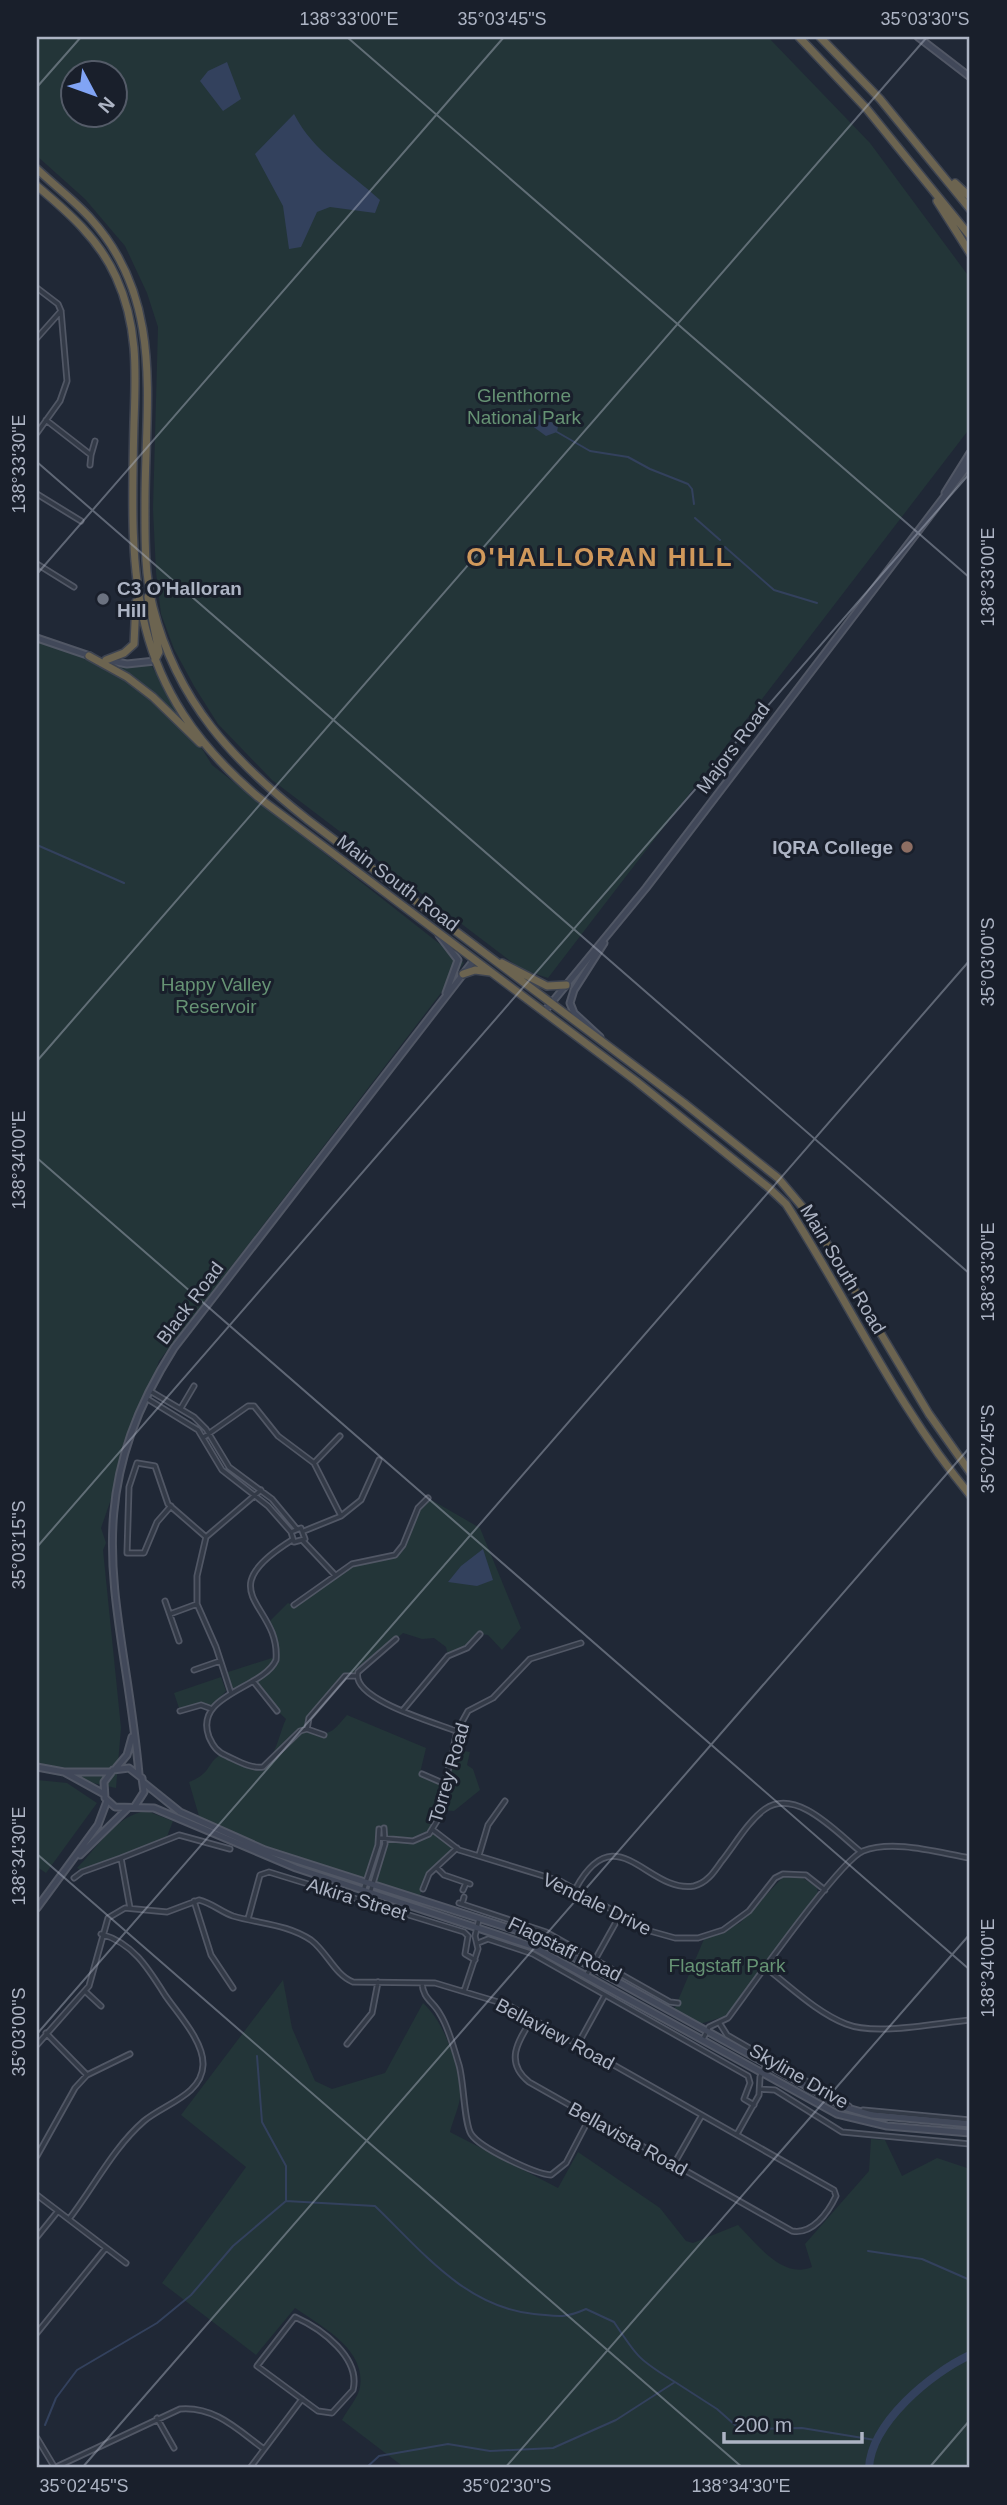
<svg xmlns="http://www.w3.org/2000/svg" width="1007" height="2505" font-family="Helvetica,sans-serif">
<rect width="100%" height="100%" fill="#202836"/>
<path fill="#233538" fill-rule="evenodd" d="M37,37H768L870,143L970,278V428L548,978L521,969L272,780L218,724L194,686L174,649L161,614L156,572L153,509L158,327L147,293L125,246L85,199L37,156ZM74,74H116V116H74Z
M37,642L120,667L151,665L212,765L464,963L159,1361L101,1528L106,1543L103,1550L121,1728L116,1788L37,1771Z
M428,1498L480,1528L521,1628L502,1650L488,1635L481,1634L472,1644L448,1656L446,1647L434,1638L422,1639L403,1633L356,1676L345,1677L309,1718L307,1729C331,1737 331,1733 347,1715L426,1748L420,1773L446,1785L454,1749L470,1752L467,1765L473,1769L480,1790L454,1811L440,1810L433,1830L457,1848L429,1874L418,1900L302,1863L201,1823L189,1782C213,1773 206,1762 222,1754L256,1768C275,1765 278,1736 286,1719L266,1700L253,1681L234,1691L225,1673L272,1658L275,1660L274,1641L266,1625L288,1603L292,1605C312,1593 329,1577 350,1566C363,1558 384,1562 396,1553C413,1540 412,1513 428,1498Z
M221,1677L226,1691L210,1708L201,1705L180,1711L174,1693Z
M37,1780L67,1783L97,1803L46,1873L37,1867Z
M147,1811L173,1821L166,1839L81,1870L77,1868C97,1848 117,1814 147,1811Z
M798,1875L817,1887L818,1896L726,2016L700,2024L674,2010L704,1939L740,1923L783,1877Z
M283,1980L292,2028L315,2081L332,2089L385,2073L423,2003C444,2022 457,2060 460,2089C462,2102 453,2119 450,2132L558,2188L578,2152L660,2208L686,2241L693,2243L738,2225C756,2243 783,2280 812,2267L805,2244L869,2171L871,2139L885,2140L902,2176L937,2158L970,2169V2468H405L342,2420C347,2410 358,2398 360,2387C366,2349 322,2327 295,2308L256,2355L162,2283L246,2167L181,2115Z"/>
<path fill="#33415d" d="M227,62L241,99L223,111L200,81L208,71Z
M294,114C314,153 349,171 380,200L375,213L330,207L317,212L301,247L289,249L283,206L255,154Z
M529,409L558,426L557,432L546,436L524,420Z
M483,1549L493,1580L477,1586L448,1582L461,1566Z"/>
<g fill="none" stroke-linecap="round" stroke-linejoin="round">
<path stroke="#33415d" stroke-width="2" d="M557,432L590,451L628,457L650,469L688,484L692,489L694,504
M695,518L720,540
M725,547L774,590L817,603
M37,845L124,883
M257,2056L262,2122L286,2166V2200
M868,2251L922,2259L970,2280
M967,2356L970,2353
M45,2425L56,2398L77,2370L157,2323L191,2295L233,2246L286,2201L375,2206C422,2251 465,2307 534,2314C559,2316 563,2319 586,2309L614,2322C637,2357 639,2360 675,2382
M366,2468L379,2456L448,2444L490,2451L553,2448L616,2420L675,2382L717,2409L735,2425L747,2429L802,2428L875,2440"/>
<path stroke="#33415d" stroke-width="8" d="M869,2468C871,2423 931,2373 970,2355"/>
<g stroke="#515765" stroke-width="7">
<path id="street" d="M37,288L58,304L61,311L67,381L60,401L37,433
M37,338L61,311
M46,420L91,455L90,465
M91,455L95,441
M37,494L81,521
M37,564L74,587
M150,1391L194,1417L206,1429L229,1467L272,1499L296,1528
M146,1398L198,1430L222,1470L268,1506L291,1532L294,1542L305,1539L301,1528L291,1532
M181,1408L194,1386
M204,1437L248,1406H254L278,1436L314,1463L341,1516
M314,1463L340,1436
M171,1506L157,1522L144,1553H127L129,1487L137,1463L155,1466L168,1504L206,1537
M304,1531L341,1516L361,1500L379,1460
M292,1540C206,1594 281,1603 276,1660C263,1689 193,1694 209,1737C213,1746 217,1752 227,1756C238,1761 251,1769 263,1767L300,1731L307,1729L324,1735
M303,1541L335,1575
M165,1601L179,1641
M294,1605L352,1564L395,1555L403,1545L418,1508L428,1498
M170,1614L197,1604
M396,1639L358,1672C350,1699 436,1723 456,1731
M194,1670L220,1661
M253,1681L277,1711
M231,1693L216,1647L197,1604V1576L206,1537L261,1490
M403,1710L448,1656L467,1648L480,1634
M180,1711L201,1705L212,1709
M307,1729L309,1718L345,1676H356
M422,1774L445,1784
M433,1830L459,1850L560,1881L650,1931L675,1938H698L723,1930L749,1911L775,1878L783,1874L806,1875L825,1890
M379,1838L413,1841L429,1834L437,1821L457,1731L468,1711L493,1698L530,1659L581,1643
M479,1855L488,1825L505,1801
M437,1868L444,1875L470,1884
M74,1878L82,1872L121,1858
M576,1888C617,1814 648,1894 694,1886C707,1883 714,1872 721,1862C734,1846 748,1821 765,1809C797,1787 838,1834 861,1852
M423,1889L429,1874L457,1848
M463,1890L466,1883
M363,1891L378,1845L379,1829
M370,1893L385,1844L384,1828
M194,1901L211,1955L233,1988
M459,1903L546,1932L670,2002L678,2003
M462,1904L464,1897
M130,1908L121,1858L179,1835L230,1849
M248,1919L260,1875L269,1872L464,1932L468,1936L465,1954L475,1960
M478,1943L488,1939L533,1954L748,2076L750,2083L744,2099L754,2105
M766,1968C791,1987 816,2012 846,2024C876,2036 937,2023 970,2020
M587,1974L620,1915
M422,1983C423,1999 433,2001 440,2014C449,2028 454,2049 459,2065C464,2082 464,2123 471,2134C480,2148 535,2174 551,2175L566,2163L590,2117
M464,1991L478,1949L475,1936L479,1919
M86,1992L101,2006
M720,2024L727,2035L849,2106
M46,2033L87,2075
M703,2039L709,2027L728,2018C749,1990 840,1860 863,1851C894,1839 939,1853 970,1858
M347,2044L372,2013L378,1982
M578,2044L605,1995
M37,2045L89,1986L108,1918L125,1908L167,1912L199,1900C212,1903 221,1912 233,1916C260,1924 287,1924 311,1940C327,1952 335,1975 353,1982L435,1983L508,2005L834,2190L836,2196C828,2213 812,2235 792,2231L529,2082C504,2062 518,2041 532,2019
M760,2089L775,2090L842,2132L970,2144
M863,2110L970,2120
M737,2134L759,2095L760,2077L765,2066
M37,2156L75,2088L87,2075L130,2054
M674,2164L702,2115
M37,2195L126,2263
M69,2219C94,2187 113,2148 144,2121C164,2104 202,2095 203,2065C204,2041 177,2013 165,1995C148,1968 133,1943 101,1934
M37,2237L58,2211
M295,2317C322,2329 361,2358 353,2390L332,2413L318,2411L257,2366Z
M37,2333L106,2248
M157,2418L174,2448
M37,2438L55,2468
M54,2468L180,2409C215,2406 238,2430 264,2449
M250,2468L302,2399"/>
</g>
<g stroke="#515765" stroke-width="9">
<path id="secondary" d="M918,37L970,77
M945,493L970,453
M37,638L90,656
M106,660L127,664L155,661
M439,935L458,960L446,993
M544,1012L646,888L970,463
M600,1037L574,1013L570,1003L574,990L604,943
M37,1767L64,1772H110
M116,1768L127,1755L132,1737
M64,1772L104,1794
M139,1774C124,1605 72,1508 174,1348L474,960
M144,1783L180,1812L265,1850L537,1937L844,2107L872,2115L970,2124
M135,1806L144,1792L142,1778L129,1768L113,1770L104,1782L105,1798L115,1807L154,1808L296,1868L532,1946L837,2114L887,2126L970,2133
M80,1855L128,1808
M37,1908L98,1825L107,1801"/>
</g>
<g stroke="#3e4451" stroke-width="10">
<path id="highway" d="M799,37L866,108L970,236
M820,37L880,99L970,209
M37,169C55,186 75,201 91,219C165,301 145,402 145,502C145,537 144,572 153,607C177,702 233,761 308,820L684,1103L778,1178L811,1217L929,1414L970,1472
M955,183L970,197
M37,186C68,212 99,239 116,277C138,325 136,371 134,422C130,580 127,686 258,797L636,1081L769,1188L786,1204C848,1300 897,1407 970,1495
M937,201L970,253
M148,597L159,652L155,660
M89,656L127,677L153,697L200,743
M106,660L124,653L134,644L136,602
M502,963L547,986L566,985
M463,974L475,970L490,972"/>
</g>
<use href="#street" stroke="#333a47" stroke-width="3.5"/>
<use href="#secondary" stroke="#414859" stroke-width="5"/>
<use href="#highway" stroke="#6c6450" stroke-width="7"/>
</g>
<path fill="none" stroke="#adb4c4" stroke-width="2" stroke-opacity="0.45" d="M347,37L970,578M37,87L81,37M37,462L970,1274M37,574L504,37M37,1061L927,37M37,1158L970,1970M37,1547L970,473M37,1854L743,2468M37,2034L970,960M82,2468L970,1447M505,2468L970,1934M929,2468L970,2420"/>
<circle fill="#6b7280" stroke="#191f2b" stroke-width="2.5" cx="103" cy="599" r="7"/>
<circle fill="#8d6e63" stroke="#191f2b" stroke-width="2.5" cx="907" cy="847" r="7"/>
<g text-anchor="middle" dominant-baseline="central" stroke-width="6" stroke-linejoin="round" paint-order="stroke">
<g font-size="19" fill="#669374" stroke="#191f2b">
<text x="524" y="395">Glenthorne<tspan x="524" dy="22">National Park</tspan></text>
<text x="216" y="984">Happy Valley<tspan x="216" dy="22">Reservoir</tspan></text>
<text x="727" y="1965">Flagstaff Park</text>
</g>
<g font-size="19" font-weight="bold" fill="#adb4c4" stroke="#191f2b" text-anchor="start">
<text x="117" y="588">C3 O'Halloran<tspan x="117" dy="22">Hill</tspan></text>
<text x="893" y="847" text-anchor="end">IQRA College</text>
</g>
<g font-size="19" fill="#adb4c4" stroke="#191f2b">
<text transform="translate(733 748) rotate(-53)">Majors Road</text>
<text transform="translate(398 883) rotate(37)">Main South Road</text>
<text transform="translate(843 1269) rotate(59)">Main South Road</text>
<text transform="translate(190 1303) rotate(-53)">Black Road</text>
<text transform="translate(449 1773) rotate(-74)">Torrey Road</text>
<text transform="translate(357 1899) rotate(17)">Alkira Street</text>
<text transform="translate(597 1904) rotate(26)">Vendale Drive</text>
<text transform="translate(565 1949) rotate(26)">Flagstaff Road</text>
<text transform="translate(555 2034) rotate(28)">Bellaview Road</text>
<text transform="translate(799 2076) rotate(30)">Skyline Drive</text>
<text transform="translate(628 2139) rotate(29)">Bellavista Road</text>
</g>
<g font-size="26" font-weight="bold" letter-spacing="2" fill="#d0985b" stroke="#191f2b">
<text x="600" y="557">O'HALLORAN HILL</text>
</g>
</g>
<rect width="1007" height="2505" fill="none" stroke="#191f2b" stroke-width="77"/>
<g transform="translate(94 94) rotate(131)"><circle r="33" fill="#191f2b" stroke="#545b68" stroke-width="2"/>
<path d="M0-5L12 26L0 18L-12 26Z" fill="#81a4f5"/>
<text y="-10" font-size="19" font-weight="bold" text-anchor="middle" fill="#adb4c4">N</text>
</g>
<path d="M724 2432v10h138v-10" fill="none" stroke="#adb4c4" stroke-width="3.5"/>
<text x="734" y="2432" font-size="21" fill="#adb4c4" stroke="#191f2b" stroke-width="5" paint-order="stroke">200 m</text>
<rect x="38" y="38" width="930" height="2428" fill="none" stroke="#adb4c4" stroke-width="2.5"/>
<g font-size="18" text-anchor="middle" fill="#adb4c4">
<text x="349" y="25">138°33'00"E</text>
<text x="502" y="25">35°03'45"S</text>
<text x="925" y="25">35°03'30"S</text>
<text transform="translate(19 464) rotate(-90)" y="6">138°33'30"E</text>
<text transform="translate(988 577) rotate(-90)" y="6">138°33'00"E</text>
<text transform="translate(988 962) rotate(-90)" y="6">35°03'00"S</text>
<text transform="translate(19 1160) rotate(-90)" y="6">138°34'00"E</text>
<text transform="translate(988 1272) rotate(-90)" y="6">138°33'30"E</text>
<text transform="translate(988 1449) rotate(-90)" y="6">35°02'45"S</text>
<text transform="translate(19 1545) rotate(-90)" y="6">35°03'15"S</text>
<text transform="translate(19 1856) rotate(-90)" y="6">138°34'30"E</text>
<text transform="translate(988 1968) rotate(-90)" y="6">138°34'00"E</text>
<text transform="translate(19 2032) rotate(-90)" y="6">35°03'00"S</text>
<text x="84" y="2492">35°02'45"S</text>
<text x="507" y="2492">35°02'30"S</text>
<text x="741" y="2492">138°34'30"E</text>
</g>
</svg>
